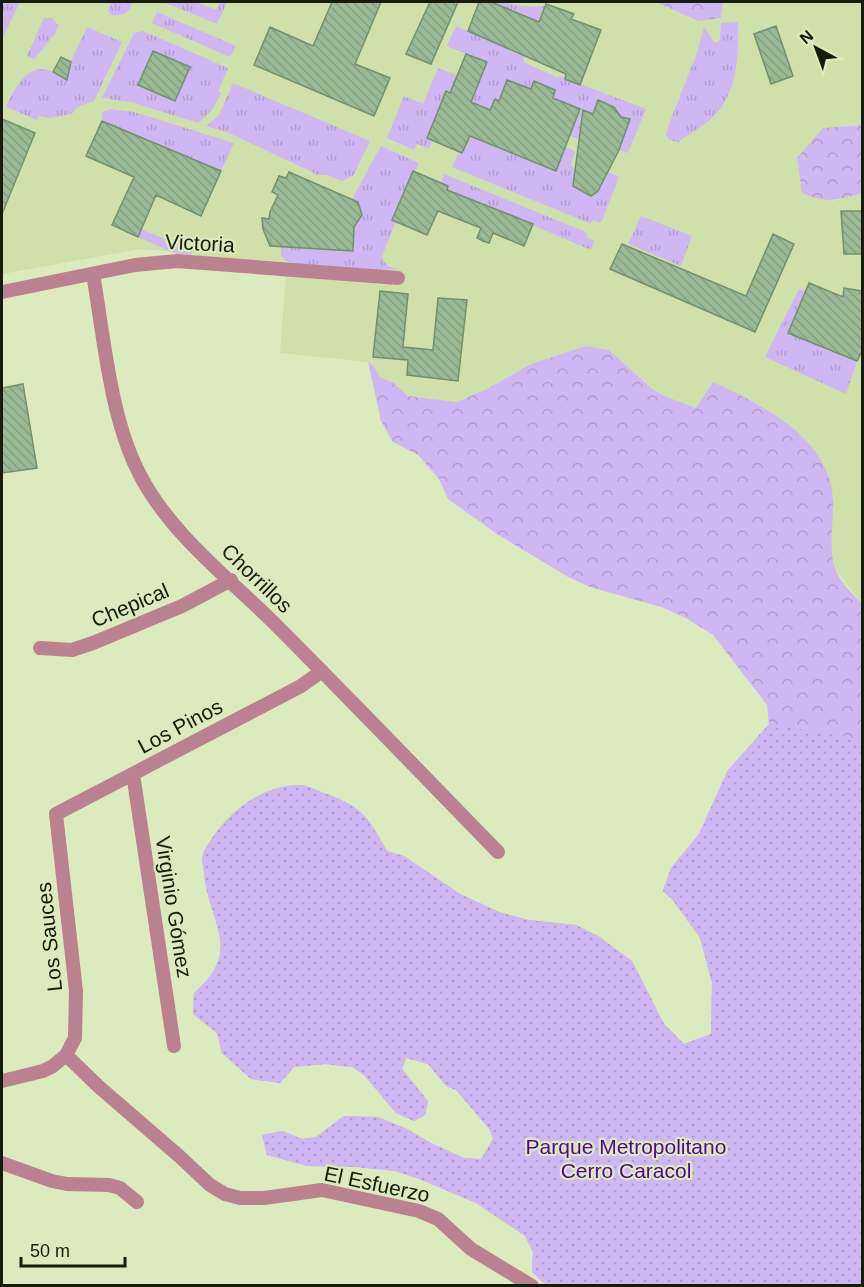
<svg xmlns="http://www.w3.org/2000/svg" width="864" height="1287" font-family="Helvetica,sans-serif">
<defs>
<pattern id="grass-tufts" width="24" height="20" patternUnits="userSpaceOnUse" patternTransform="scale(1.5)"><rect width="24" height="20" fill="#ceb7f2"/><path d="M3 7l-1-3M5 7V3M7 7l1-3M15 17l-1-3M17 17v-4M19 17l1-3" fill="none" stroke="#b09dce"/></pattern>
<pattern id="forest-crowns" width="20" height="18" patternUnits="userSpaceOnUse" patternTransform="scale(1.5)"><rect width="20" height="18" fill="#ceb7f2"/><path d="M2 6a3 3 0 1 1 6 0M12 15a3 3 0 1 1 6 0" fill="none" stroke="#b09dce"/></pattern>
<pattern id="park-dots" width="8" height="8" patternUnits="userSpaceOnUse" patternTransform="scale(1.5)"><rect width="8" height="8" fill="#ceb7f2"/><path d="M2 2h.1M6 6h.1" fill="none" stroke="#b09dce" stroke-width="1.8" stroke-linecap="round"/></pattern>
<pattern id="building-back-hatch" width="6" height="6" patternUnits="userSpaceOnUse" patternTransform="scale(1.5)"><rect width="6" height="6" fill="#9aba96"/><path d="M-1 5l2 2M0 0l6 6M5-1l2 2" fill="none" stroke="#849f80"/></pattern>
</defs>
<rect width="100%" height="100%" fill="#dcebbd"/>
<path fill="#cfe0ab" d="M2,2H656L698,21L721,18L723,2H862V125L823,128L832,201L862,193V604L835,569L832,552L786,422L713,383L696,408L662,395L651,388L609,350L586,346L457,402L408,396L394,383L380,377L373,365L368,362L280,353L287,262L196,256L193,253L140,249L2,274Z"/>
<path fill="url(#grass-tufts)" d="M2,2H20L4,35L2,38Z
M111,2H133C128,14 124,16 111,15L108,10Z
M163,2H196L216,10L220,2H227L217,24Z
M491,2C510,2 527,9 545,6L523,62L558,78L559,76L646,109L628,153L619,150L630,119L585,136L580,140L563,132L580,109L539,92L533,86L531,89L508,80L499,101L496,100L565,147L575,151L570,166L575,169L573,186L591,196L608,172L619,177L601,223L594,220L589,223L452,167L459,152L463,153L482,107L447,92L427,137L432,140L429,149L417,144L414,150L387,138L404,96L423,104L438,68L478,84L487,62L447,46L456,26L515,51L529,18Z
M157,12L236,46L230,57L152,23Z
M44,18H52L59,26L54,35L34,59L27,56Z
M738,22C739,53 738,91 715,115C705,126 690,133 678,142L669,140L666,134L669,124L697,53L704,27L715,43L720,40L721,23Z
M87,27L122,42L94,101L77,107L72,114L50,118L39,116L37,120L6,107C15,88 28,60 53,72L61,57L71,61Z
M143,31L228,68L218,91L221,93L212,110L198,123L131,102L102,98L134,33Z
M233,83L370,141L353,176L342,181L328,175H318L227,132L206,126L219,115Z
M111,109L134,112L234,143L221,171L102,121V112Z
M381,146L419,163L415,172H413L392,220L396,222L382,256C385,266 390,268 400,269L350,271L288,262L281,256V247L353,251L354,236L345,232L356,225L362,215L356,206L358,202L352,199Z
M444,174L586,232L588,238L594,241L591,250L447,189L448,186L441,183Z
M641,216L692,236L681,266L628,244Z
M141,229L193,251L192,255L173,253L138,237Z
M799,289L805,291L788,333L857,361L846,394L765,357Z"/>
<path fill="url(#forest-crowns)" d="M656,2H723L721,18L698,21Z
M862,125V193C837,200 827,204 802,193L797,158L823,128Z
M586,346L609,350L651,388L662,395L696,408L713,382C762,405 829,437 833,499C834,521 828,546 835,568C839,581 853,594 862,604V1285H546L532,1272L533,1252L525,1236L476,1203L417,1178L395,1171L357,1167L307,1166L267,1155L262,1135L283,1131L302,1139L316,1137L344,1116L378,1117L407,1129L431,1143L464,1158L481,1159L493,1139L490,1130L456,1090L446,1086L428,1064L406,1058L402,1069L428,1101L425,1115L414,1121L396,1113L364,1075L352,1067L325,1064L294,1067L280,1083L251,1079L222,1053L217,1033L193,1014L194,993C244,950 209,924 204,873C204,868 201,860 203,855C203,851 207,846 209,843C228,812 260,787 297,785C306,784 318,791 327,794C364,808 369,818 387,851L404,856L460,894L499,912L529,920L576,925L598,936L632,961L664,1024L684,1044L711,1034L712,983L700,938L672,899L663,891L671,868L699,834L728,770L769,725L767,705L713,635L686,618L661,607L590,587L568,577L497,534L448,499L439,479L418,455L393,442L381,421L368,362L373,365L380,377L394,383L408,396L457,402L489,388L531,364Z"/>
<path fill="url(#park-dots)" d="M769,724L853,738L862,751V1285H546L532,1272L533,1252L525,1236L476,1203L417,1178L395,1171L357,1167L307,1166L267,1155L262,1135L283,1131L302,1139L316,1137L344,1116L378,1117L407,1129L431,1143L464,1158L481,1159L493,1139L490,1130L456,1090L446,1086L428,1064L406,1058L402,1069L428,1101L425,1115L414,1121L396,1113L364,1075L352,1067L325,1064L294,1067L280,1083L251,1079L222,1053L217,1033L193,1014L194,993C244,950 209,924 204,873C204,868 201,860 203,855C203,851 207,846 209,843C228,812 260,787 297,785C306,784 318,791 327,794C364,808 368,818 387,851L404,856L460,894L499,912L529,920L576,925L598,936L632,961L664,1024L684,1044L711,1034L712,983L700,938L672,899L663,891L671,868L699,834L728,770Z"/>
<path fill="url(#building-back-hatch)" stroke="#71906d" stroke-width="1.5" d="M332,2H381L355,64L390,78L374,116L254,65L270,27L313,46Z
M430,2H458L431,64L406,54Z
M479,2H491L539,22L546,4L574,14L571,19L601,30L580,85L565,79L566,74L468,31Z
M776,26L793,76L771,84L754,34Z
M153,51L190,67L175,101L138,85Z
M466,54L487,62L471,102L490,110L495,99L499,101L507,80L531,89L534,81L555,90L553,98L580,109L556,171L470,136L462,153L427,138L446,91L450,93Z
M61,57L71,62L67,80L53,72Z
M598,100L614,107L621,117L630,119L619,150L598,191L591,196L573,186L583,110L593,114Z
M2,119L35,133L2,214Z
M102,121L221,171L201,216L156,195L138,237L112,225L134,177L86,156Z
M413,171L448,186L447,190L533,224L524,246L493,233L489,243L483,241L477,238L481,228L438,211L427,235L392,220Z
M289,172L358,202L362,215L354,227L353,251L270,246L263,229L262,218L269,219L270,212L278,195L272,192L279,176L286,178Z
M841,211H862V254H844Z
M773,234L794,244L755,332L610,269L622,244L746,296Z
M809,283L843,297L844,288L862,291V351L857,361L788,333Z
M380,291L408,294L403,347L433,350L438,298L467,300L458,381L407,375L408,360L373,357Z
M23,384L37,468L2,473V388Z"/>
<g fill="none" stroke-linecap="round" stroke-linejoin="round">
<path stroke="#ba8190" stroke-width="14" d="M93,274C104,337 110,417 139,473C168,531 226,576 272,621C348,697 423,775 498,852
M2,292L135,265L177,261L398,278
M40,648L72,650L93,643L182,606L231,580
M133,774L174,1046
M66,1055L98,1086L179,1156L210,1185L225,1194L240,1198H264L322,1190L419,1211L438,1219L471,1249L532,1286
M2,1081L43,1071L53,1066L66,1055L75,1038L76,991L56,814L301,686L322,671
M2,1163L52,1181L67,1184L109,1185L120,1188L137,1202"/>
</g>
<g text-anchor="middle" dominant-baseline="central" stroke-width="4.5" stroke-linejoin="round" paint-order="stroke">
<g font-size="21" fill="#171b0b" stroke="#dcebbd">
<text transform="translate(200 243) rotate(3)">Victoria</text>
<text transform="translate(257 578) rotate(44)">Chorrillos</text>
<text transform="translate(130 605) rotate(-23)">Chepical</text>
<text transform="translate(180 726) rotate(-28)">Los Pinos</text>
<text transform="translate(174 907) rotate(81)">Virginio Gómez</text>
<text transform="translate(49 937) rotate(-96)">Los Sauces</text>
<text transform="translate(377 1184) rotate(12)">El Esfuerzo</text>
</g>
<g font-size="21" fill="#560491" stroke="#dcebbd">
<text x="626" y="1146">Parque Metropolitano<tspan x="626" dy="24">Cerro Caracol</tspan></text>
</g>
</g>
<rect width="864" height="1287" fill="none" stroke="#171b0b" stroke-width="6"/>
<g transform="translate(816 48) rotate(319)" stroke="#dcebbd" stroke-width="4.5" paint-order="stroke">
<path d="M0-4.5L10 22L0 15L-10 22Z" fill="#171b0b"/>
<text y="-9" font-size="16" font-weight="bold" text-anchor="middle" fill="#171b0b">N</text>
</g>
<path d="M21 1257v9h104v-9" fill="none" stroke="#171b0b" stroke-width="3"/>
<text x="30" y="1257" font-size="18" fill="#171b0b" stroke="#dcebbd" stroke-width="4.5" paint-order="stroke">50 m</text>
</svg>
